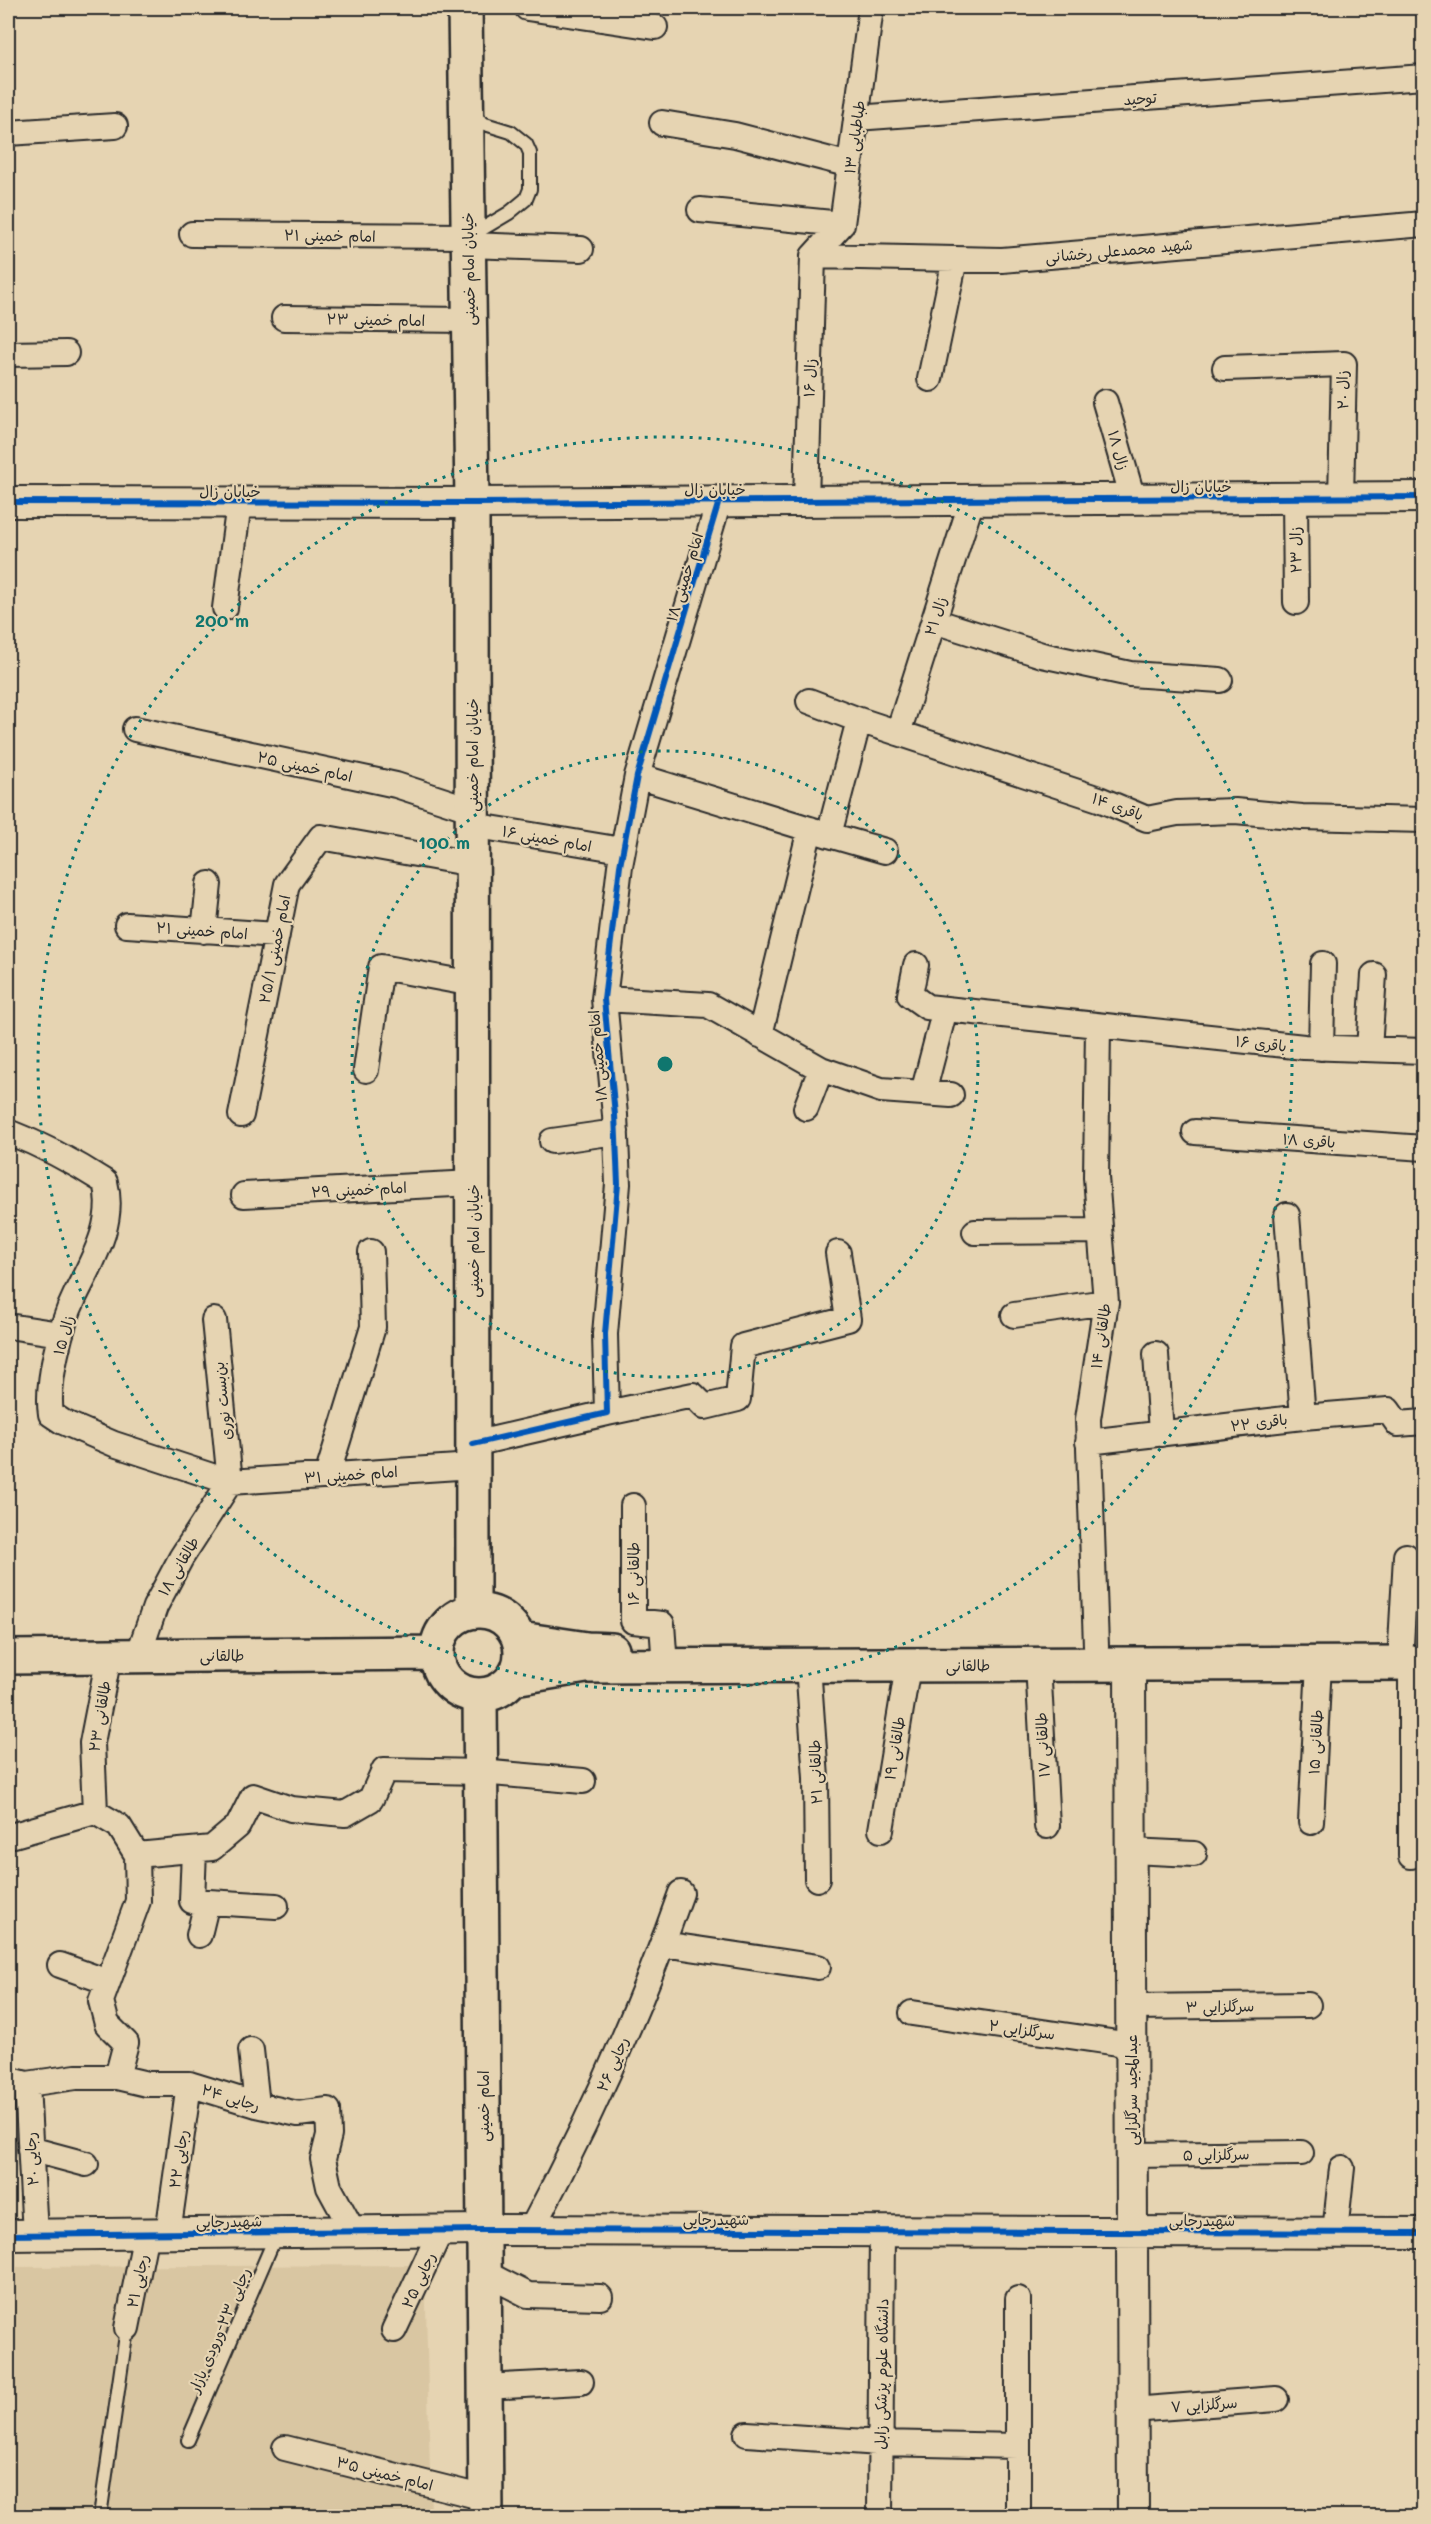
<svg xmlns="http://www.w3.org/2000/svg" width="1431" height="2524" font-family="Mali,'Playpen Sans Arabic',sans-serif">
<rect width="100%" height="100%" fill="#e6d4b2"/>
<filter id="ink" filterUnits="userSpaceOnUse"><feTurbulence type="fractalNoise" baseFrequency=".0167" numOctaves="2"/><feDisplacementMap in="SourceGraphic" scale="12" xChannelSelector="R" yChannelSelector="G"/><feConvolveMatrix kernelMatrix="1 2 1 2 8 2 1 2 1" color-interpolation-filters="sRGB"/></filter>
<g filter="url(#ink)">
<path fill="#d9c6a2" d="M425,2265L431,2516H8V2267Z"/>
<g fill="none" stroke-linecap="round" stroke-linejoin="round">
<g stroke="#2b2b2b" stroke-width="16">
<path id="service" d="M470,114L485,124L511,132L526,144L530,153V189L526,199L509,213L472,235
M188,2440L277,2233
M100,2516L127,2328"/>
</g>
<g stroke="#2b2b2b" stroke-width="28">
<path id="minor" d="M527,8L655,27
M856,118L1424,77
M662,123L735,135L850,165
M8,133L115,126
M700,210L842,224
M192,234L468,236
M468,245L581,249
M813,256L1002,260L1424,224
M813,256L842,224L871,8
M284,318L469,320
M8,354L66,353
M1225,368L1344,364L1341,498
M930,379L955,259
M1105,402L1133,499
M1295,498L1296,602
M806,501L813,256
M225,608L239,503
M934,621L1042,655L1130,674L1220,680
M809,701L859,720L1099,799L1147,819L1177,813L1235,811L1302,817L1424,820
M135,729L396,785L473,810
M898,733L972,500
M637,776L829,835L859,720
M472,825L622,850
M829,835L885,851
M127,925L277,935
M204,931L209,884
M916,965L910,995L927,1007L1304,1047L1424,1051
M604,999L708,1005L821,1069L881,1090L951,1095
M760,1035L810,829
M1321,1048L1323,964
M1369,1049L1374,975
M366,1070L381,967L473,984
M923,1093L945,1009
M806,1108L821,1069
M241,1115L287,884L321,837L472,864
M8,1132C42,1145 74,1162 105,1182C116,1223 92,1261 75,1296C61,1324 46,1383 51,1414L63,1422L114,1444L230,1482L473,1466
M1195,1132L1424,1148
M552,1141L616,1132
M244,1195L473,1183
M1287,1215L1303,1417
M975,1232L1100,1231
M1014,1315L1106,1302
M214,1320L230,1482
M8,1326L60,1334
M1156,1354L1161,1434
M607,1413L693,1395L705,1407L738,1399L743,1346L848,1319L838,1253
M1088,1442L1303,1417L1388,1410L1398,1424L1424,1422
M473,1444L607,1413L605,1334L618,1184L615,1115L604,999L620,866L637,776L719,501
M327,1476L373,1327L371,1252
M633,1506V1621L662,1624L664,1652
M1401,1644L1406,1556
M1096,1646L1088,1419L1106,1302L1096,1177L1098,1026
M138,1656L155,1607L181,1558L230,1482
M1411,1663V1856
M1038,1664L1047,1826
M808,1665L816,1778L817,1879
M95,1812L92,1743L109,1656
M1311,1822L1319,1663
M881,1830L908,1666
M8,1835H14L95,1812L119,1826L137,1855L138,1901L101,2001L107,2024L126,2043L117,2077
M194,1850L192,1901L276,1906
M1131,1851L1194,1854
M137,1855L212,1848L238,1826L253,1796L291,1809L345,1814L371,1799L384,1770L481,1772L583,1781
M199,1935L207,1902
M663,1944L818,1967
M60,1965L108,1982
M1131,2007L1308,2005
M912,2013L1131,2045
M251,2050L257,2105
M8,2079L27,2084L76,2077H117L147,2084H189L257,2105L298,2114L328,2110L329,2135L323,2159L329,2187L353,2231
M27,2084L35,2235
M30,2149L86,2164
M1132,2155L1301,2153
M531,2230C589,2121 640,2009 681,1893
M1335,2232L1342,2168
M168,2233L189,2084
M483,2272L528,2295L600,2297
M1018,2299V2516
M127,2328L146,2233
M394,2330L441,2230
M484,2387L581,2382
M1132,2410L1276,2399
M747,2434L880,2443L1017,2446
M285,2448L485,2498
M880,2516L882,2231"/>
</g>
<g stroke="#2b2b2b" stroke-width="34">
<path id="tertiary" d="M8,502L472,503L1424,497
M1130,1664L1133,2516
M8,2235L483,2230L1424,2233"/>
</g>
<g stroke="#2b2b2b" stroke-width="38">
<path id="secondary" d="M465,8L472,503L473,1610
M437 1653a42 42 0 1 1 84 0a42 42 0 1 1-84 0Z
M520,1639L587,1649L612,1650
M8,1657L436,1653
M514,1678L586,1666L1424,1663
M480,1695L486,2516"/>
</g>
<use href="#service" stroke="#e6d4b2" stroke-width="12"/>
<use href="#minor" stroke="#e6d4b2" stroke-width="24"/>
<use href="#tertiary" stroke="#e6d4b2" stroke-width="30"/>
<use href="#secondary" stroke="#e6d4b2" stroke-width="33"/>
<g stroke="#e6d4b2" stroke-width="10">
<path id="cycleway" d="M8,502L472,503L1424,497
M473,1444L607,1413L605,1334L618,1184L615,1115L604,999L620,866L637,776L719,501
M8,2235L483,2230L1424,2233"/>
</g>
<use href="#cycleway" stroke="#0057b8" stroke-width="6"/>
</g>
</g>
<g fill="none" stroke="#0f766e" stroke-width="3" stroke-dasharray="3 6">
<circle cx="665" cy="1064" r="313"/>
<circle cx="665" cy="1064" r="627"/>
</g>
<g text-anchor="middle" dominant-baseline="central" stroke-width="4.5" stroke-linejoin="round" paint-order="stroke">
<g font-size="15" fill="#2b2b2b" stroke="#e6d4b2">
<text transform="translate(1140 98) rotate(-4)">توحید</text>
<text transform="translate(854 137) rotate(-82)">طباطبایی ۱۳</text>
<text transform="translate(330 235) rotate(1)">امام خمینی ۲۱</text>
<text transform="translate(1119 250) rotate(-5)">شهید محمدعلی رخشانی</text>
<text transform="translate(468 269) rotate(-91)">خیابان امام خمینی</text>
<text transform="translate(376 319) rotate(1)">امام خمینی ۲۳</text>
<text transform="translate(809 378) rotate(-88)">زال ۱۶</text>
<text transform="translate(1342 390) rotate(-91)">زال ۲۰</text>
<text transform="translate(1119 450) rotate(74)">زال ۱۸</text>
<text x="1201" y="486">خیابان زال</text>
<text x="715" y="489">خیابان زال</text>
<text x="230" y="491">خیابان زال</text>
<text transform="translate(1295 550) rotate(-91)">زال ۲۳</text>
<text transform="translate(684 577) rotate(-73)">امام خمینی ۱۸</text>
<text transform="translate(935 616) rotate(-72)">زال ۲۱</text>
<text transform="translate(472 755) rotate(-90)">خیابان امام خمینی</text>
<text transform="translate(305 766) rotate(12)">امام خمینی ۲۵</text>
<text transform="translate(1118 806) rotate(20)">باقری ۱۴</text>
<text transform="translate(547 838) rotate(10)">امام خمینی ۱۶</text>
<text transform="translate(202 930) rotate(4)">امام خمینی ۲۱</text>
<text transform="translate(274 949) rotate(-79)">امام خمینی ۲۵/۱</text>
<text transform="translate(1261 1043) rotate(6)">باقری ۱۶</text>
<text transform="translate(597 1056) rotate(-95)">امام خمینی ۱۸</text>
<text transform="translate(1309 1140) rotate(4)">باقری ۱۸</text>
<text transform="translate(359 1189) rotate(-3)">امام خمینی ۲۹</text>
<text transform="translate(473 1241) rotate(-90)">خیابان امام خمینی</text>
<text transform="translate(63 1335) rotate(-75)">زال ۱۵</text>
<text transform="translate(1100 1336) rotate(-82)">طالقانی ۱۴</text>
<text transform="translate(222 1401) rotate(-96)">بن‌بست نوری</text>
<text transform="translate(1259 1422) rotate(-7)">باقری ۲۲</text>
<text transform="translate(351 1474) rotate(-4)">امام خمینی ۳۱</text>
<text transform="translate(178 1566) rotate(-60)">طالقانی ۱۸</text>
<text transform="translate(633 1574) rotate(-90)">طالقانی ۱۶</text>
<text x="222" y="1655">طالقانی</text>
<text transform="translate(968 1665) rotate(-1)">طالقانی</text>
<text transform="translate(99 1716) rotate(-81)">طالقانی ۲۳</text>
<text transform="translate(1315 1742) rotate(-87)">طالقانی ۱۵</text>
<text transform="translate(1042 1745) rotate(-93)">طالقانی ۱۷</text>
<text transform="translate(894 1748) rotate(-81)">طالقانی ۱۹</text>
<text transform="translate(815 1772) rotate(-92)">طالقانی ۲۱</text>
<text transform="translate(1220 2006) rotate(-1)">سرگلزایی ۳</text>
<text transform="translate(1022 2029) rotate(8)">سرگلزایی ۲</text>
<text transform="translate(612 2064) rotate(-67)">رجایی ۲۶</text>
<text transform="translate(1131 2090) rotate(-90)">عبدالمجید سرگلزایی</text>
<text transform="translate(231 2097) rotate(17)">رجایی ۲۴</text>
<text transform="translate(483 2106) rotate(-90)">امام خمینی</text>
<text transform="translate(1216 2154) rotate(-1)">سرگلزایی ۵</text>
<text transform="translate(31 2159) rotate(-93)">رجایی ۲۰</text>
<text transform="translate(178 2159) rotate(-82)">رجایی ۲۲</text>
<text x="716" y="2219">شهیدرجایی</text>
<text x="1202" y="2220">شهیدرجایی</text>
<text transform="translate(229 2221) rotate(-1)">شهیدرجایی</text>
<text transform="translate(418 2280) rotate(-65)">رجایی ۲۵</text>
<text transform="translate(137 2281) rotate(-78)">رجایی ۲۱</text>
<text transform="translate(219 2330) rotate(-67)">رجایی ۲۳-ورودی بازار</text>
<text transform="translate(881 2374) rotate(-89)">دانشگاه علوم پزشکی زابل</text>
<text transform="translate(1204 2404) rotate(-4)">سرگلزایی ۷</text>
<text transform="translate(385 2473) rotate(14)">امام خمینی ۳۵</text>
</g>
</g>
<circle cx="665" cy="1064" r="9" fill="#0f766e" stroke="#e6d4b2" stroke-width="3"/>
<g font-size="18" text-anchor="middle" font-weight="bold" fill="#0f766e" stroke="#e6d4b2" stroke-width="4.5" stroke-linejoin="round" paint-order="stroke">
<text x="222" y="627">200 m</text>
<text x="444" y="849">100 m</text>
</g>
<rect width="1431" height="2524" fill="none" stroke="#e6d4b2" stroke-width="30"/>
<rect x="15" y="15" width="1401" height="2494" fill="none" stroke="#2b2b2b" stroke-width="2" filter="url(#ink)"/>
</svg>
